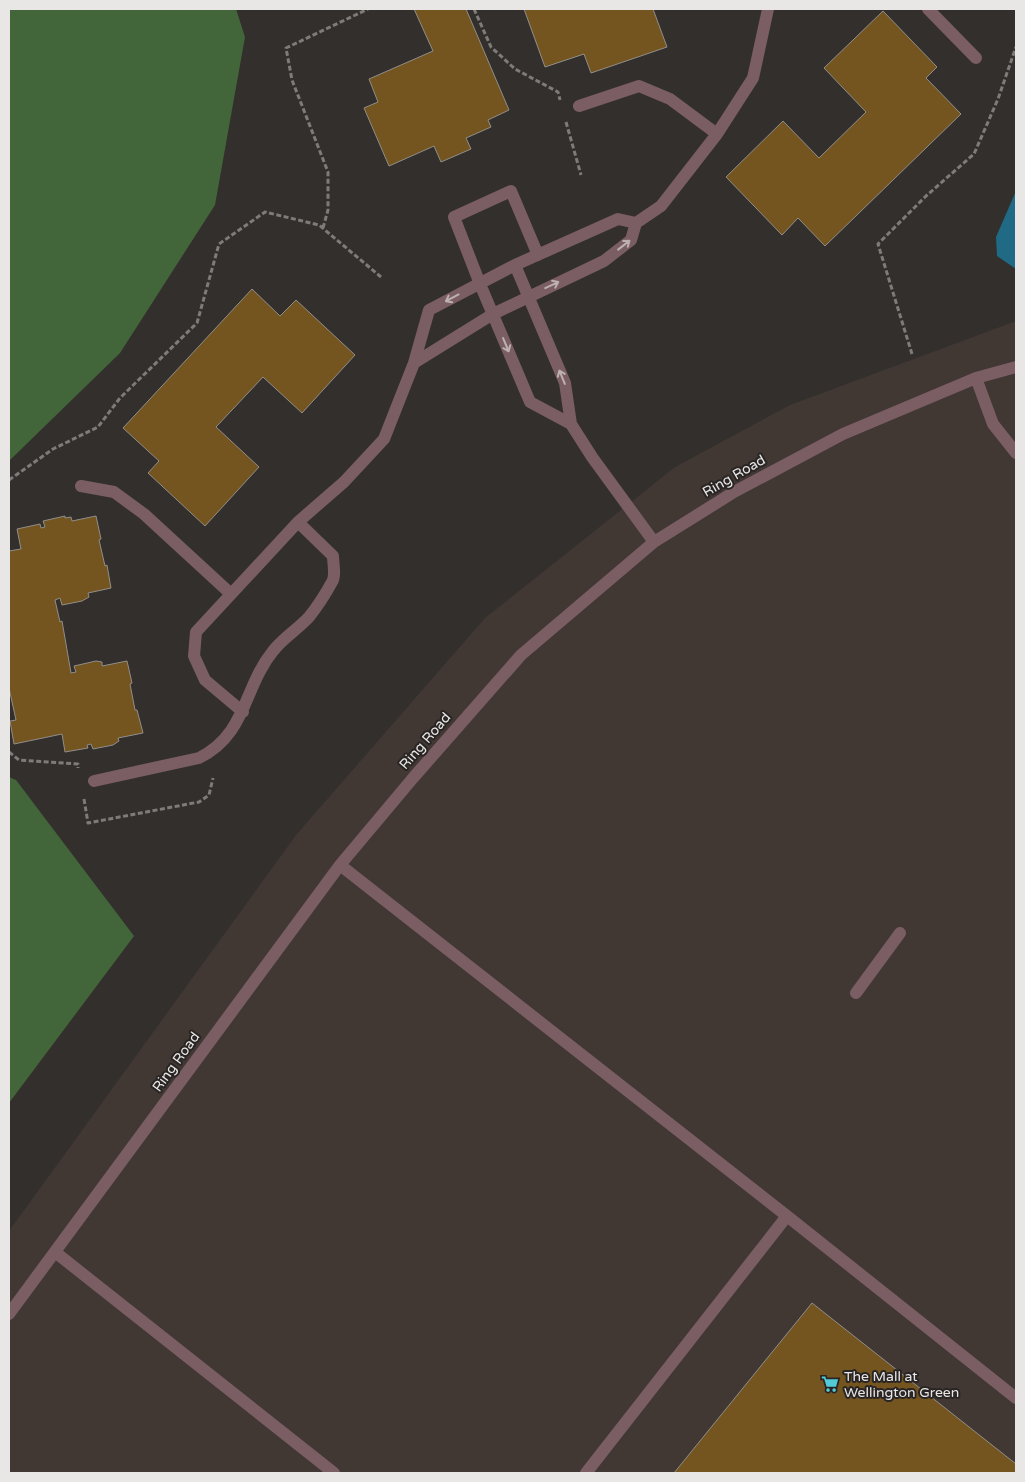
<svg xmlns="http://www.w3.org/2000/svg" width="1025" height="1482" font-family="'Varela Round',sans-serif">
<rect width="100%" height="100%" fill="#332f2d"/>
<path fill="#413733" d="M1016,321V1473H9V1231L296,835L485,618L675,467L790,405Z"/>
<path fill="#426639" d="M9,9H236L245,37L215,205L120,353L9,461Z
M9,777L16,780L134,936L9,1103Z"/>
<path fill="#216a85" d="M1016,191V269L997,256L996,237Z"/>
<path fill="#75551f" stroke="#908e8a" d="M414,9H466L509,110L488,120L491,127L466,138L471,149L441,162L434,146L389,166L364,108L378,102L369,79L433,51Z
M524,9H653L667,47L591,73L584,54L545,67Z
M883,11L937,67L926,78L961,114L825,246L798,218L782,235L726,177L783,121L819,158L866,112L824,68Z
M252,289L280,316L296,300L355,355L302,413L263,377L216,427L259,467L205,526L148,473L159,461L123,428Z
M65,516V518L71,517L72,521L96,516L101,539L99,540L105,566L107,565L111,588L88,593L89,597L82,601L62,605L60,598L55,600L60,622L62,621L71,673L76,672L74,666L96,661L102,662V666L127,661L132,683L130,684L135,710H137L143,733L118,738L119,741L113,745L93,749L91,744L87,745L88,748L65,752L62,734L14,744L10,721L16,720L9,688V551L21,549L17,529L40,524L41,528L45,527L43,521Z
M812,1303L1016,1464V1473H674Z"/>
<g fill="none" stroke-linecap="round" stroke-linejoin="round">
<path stroke="#7e7b7a" stroke-width="3" stroke-dasharray="5 2.5" stroke-linecap="butt" d="M474,9L491,47L515,69L558,92L560,100
M566,122L581,175
M323,228L328,210V172L292,80L286,48L368,9
M912,354L878,244L926,196L974,154L998,99L1016,47
M9,480L53,449L98,427L120,398L197,323L219,244L265,212L319,225L381,277
M9,752L19,760L78,764V768
M84,799L88,823L199,802L209,795L213,778"/>
<path stroke="#7a5e64" stroke-width="12" d="M928,9L976,58
M579,106L639,86L670,99L717,134
M538,255L511,191L454,217L480,284L530,402L571,424
M515,265L565,383L571,424L592,457L654,542
M414,363L493,314L604,261L631,240L636,223L661,206L717,134L753,78L768,9
M976,378L993,424L1016,453
M81,486L114,492L144,514L231,594
M243,712L205,680L194,656L196,632L298,522L344,482L384,439L414,363L429,310L515,265L618,219L636,223
M94,781L199,758C247,734 243,688 273,651C283,638 298,629 309,617C317,607 326,593 332,582C336,576 333,563 333,556L298,522
M340,865L787,1216L1016,1398
M856,993L900,933
M55,1252L334,1473
M9,1314L340,865L413,778L521,655L654,542L734,492L843,434L976,378L1016,367
M586,1473L787,1216"/>
</g>
<defs><path id="oneway-shaft" d="M-6 0H5M1.5-3L5.5 0L1.5 3" fill="none" stroke-width="1.6" stroke-linecap="round" stroke-linejoin="round" transform="scale(1.25)"/></defs>
<g stroke="#bdb0b2">
<use href="#oneway-shaft" transform="translate(624 245) rotate(-38)"/>
<use href="#oneway-shaft" transform="translate(552 285) rotate(-25)"/>
<use href="#oneway-shaft" transform="translate(452 298) rotate(152)"/>
<use href="#oneway-shaft" transform="translate(506 345) rotate(67)"/>
<use href="#oneway-shaft" transform="translate(562 377) rotate(-112)"/>
</g>
<defs>
<g id="supermarket-bare" transform="scale(1.35)"><path d="M-6-5.5h2.5l.6 2H6L4.5 2H-2.5L-4.4-4H-6ZM-1.5 3.2a1.3 1.3 0 1 0 .1 0ZM3 3.2a1.3 1.3 0 1 0 .1 0Z" fill="#52ccd6" stroke="#292524" stroke-width="2.5" paint-order="stroke"/></g>
</defs>
<g fill-rule="evenodd">
<use href="#supermarket-bare" x="830" y="1384"/>
</g>
<g text-anchor="middle" dominant-baseline="central" stroke-width="4" stroke-linejoin="round" paint-order="stroke">
<g font-size="14" fill="#e9e7e6" stroke="#292524">
<text transform="translate(734 476) rotate(-30)">Ring Road</text>
<text transform="translate(425 741) rotate(-49)">Ring Road</text>
<text transform="translate(176 1062) rotate(-54)">Ring Road</text>
</g>
<g font-size="14" fill="#e9e7e6" stroke="#292524" text-anchor="start">
<text x="844" y="1376">The Mall at<tspan x="844" dy="16">Wellington Green</tspan></text>
</g>
</g>
<rect width="1025" height="1482" fill="none" stroke="#e9e7e6" stroke-width="20"/>
</svg>
